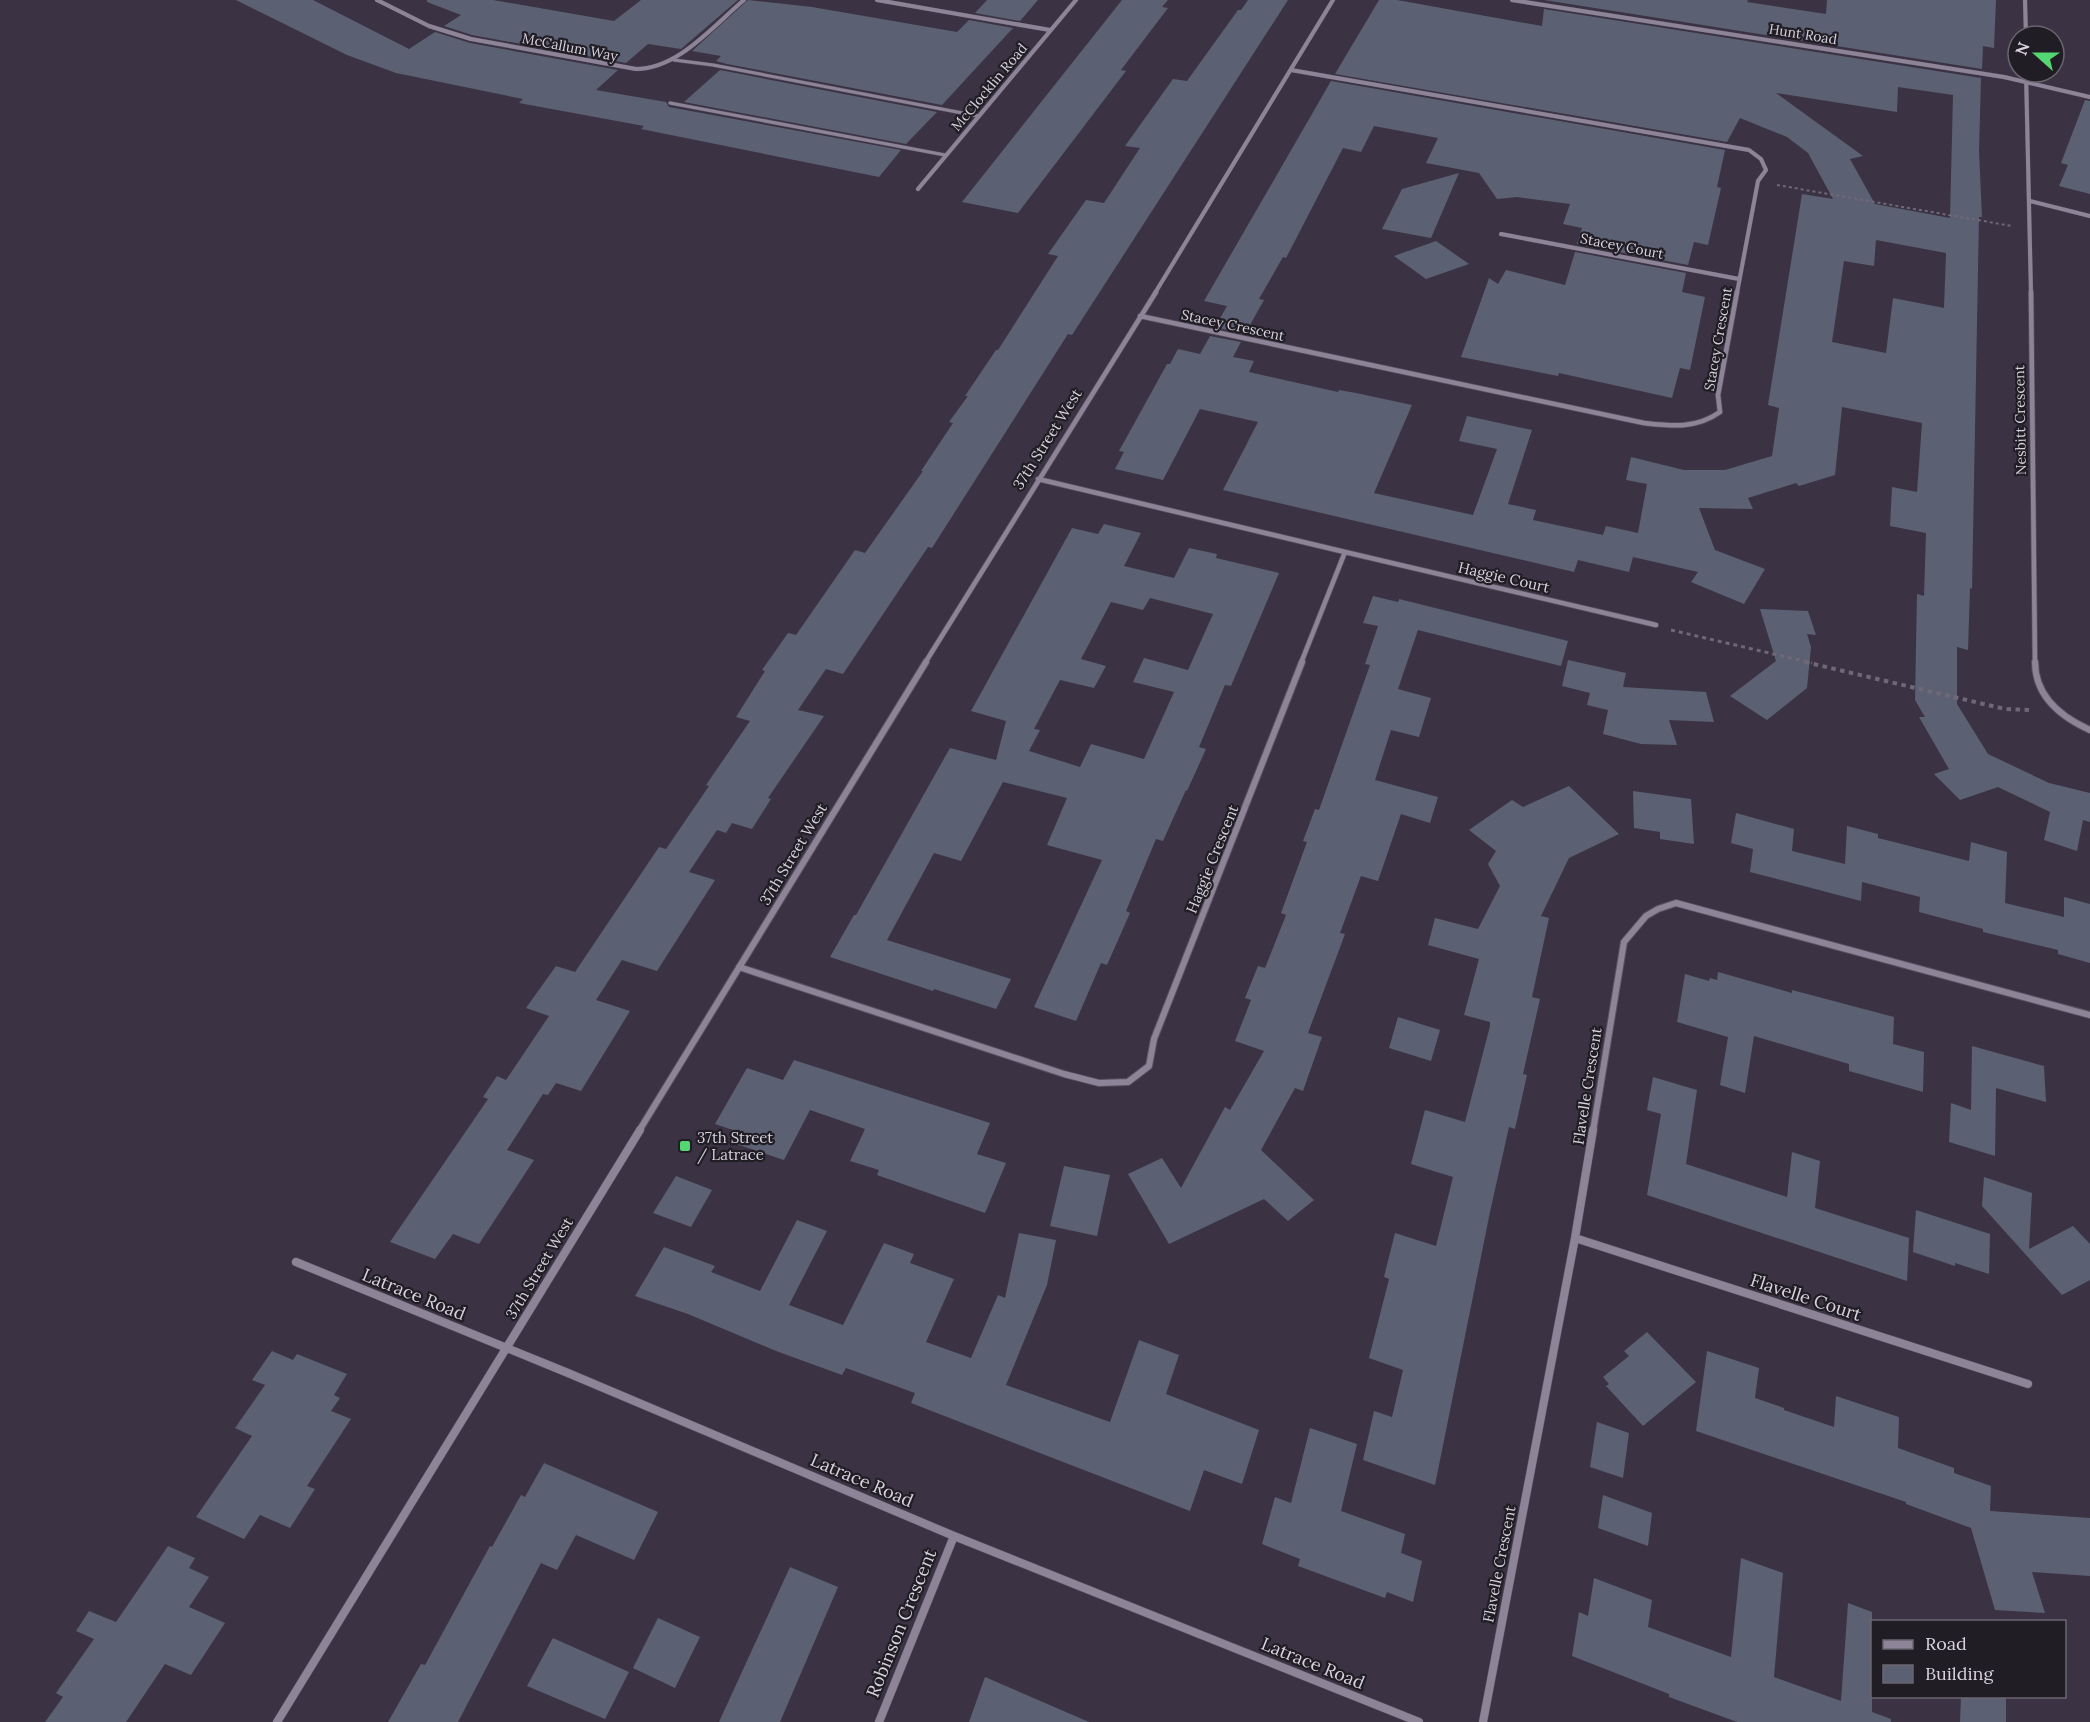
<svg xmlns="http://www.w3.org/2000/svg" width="2090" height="1722" font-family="Lora,serif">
<rect width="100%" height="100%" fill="#3b3344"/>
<path fill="#5b6073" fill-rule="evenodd" d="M236,0H313L409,49L435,32L470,43L618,70L596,90L666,102L669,107L901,150L879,177L641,129L644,126L519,103L523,99L396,73L347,55Z
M427,0H493L614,21L641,0H738L681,49L648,44L626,63L472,35L444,26L461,15L427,2Z
M748,0L812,7L957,32L969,20L1013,28L942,105L727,64L716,61L721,56L692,51Z
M987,0H1038L1020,21L975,13Z
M1122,0H1168L1162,7L1168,8L1121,70L1126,71L1018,213L962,202Z
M1248,0H1288L1072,335L1068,334L932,548L928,547L843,674L826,669L798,710L824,716L768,798L771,799L752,829L732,823L726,833L717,830L689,872L715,880L657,971L622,960L596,1000L630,1011L581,1091L556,1083L548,1095L543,1094L507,1150L534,1160L479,1244L453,1234L435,1259L390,1242L488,1099L483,1097L497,1076L506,1080L549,1016L526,1008L556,966L575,972L659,847L666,849L709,786L706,785L750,721L736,717L765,671L762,670L788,633L796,635L855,550L865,553L923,471H921L953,423L949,422L968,396H965L996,350H998L1058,256L1048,254L1086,200L1104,203L1140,148L1125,146L1173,79L1187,81L1238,10H1241Z
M1379,0H1397L1542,26L1544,9L1981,78L1979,151L1982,217H1979L1972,589L1970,588L1968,650L1957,647V704L1988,754L2049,783L2090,793V822L2083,820L2077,851L2044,840L2050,812L1998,787L1960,800L1934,774L1949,769L1919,717H1925L1915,700L1917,594L1924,596L1926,533L1890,526L1892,487L1917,492L1922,423L1842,407L1835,475L1799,486L1796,483L1748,498L1753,509L1699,508L1715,550L1765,569L1744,604L1691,582L1698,572L1633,557L1629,572L1578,560L1574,572L1223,490L1258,422L1200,409L1163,480L1115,469L1124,452L1119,451L1167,364H1170L1178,349L1200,354L1210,336L1241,342L1233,357L1254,361L1249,372L1338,392L1339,390L1356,393L1412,405L1374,493L1473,515L1497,449L1459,441L1467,416L1532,430L1508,504L1536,510L1533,520L1603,535L1606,526L1638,533L1647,484L1626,480L1631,457L1684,470H1725L1772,456L1779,408L1768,405L1802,194L1833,199L1808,153L1787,137L1740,118L1727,142L1335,74ZM1898,87L1953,95L1950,218L1875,204L1850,159L1863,156L1776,93L1897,112ZM1876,240L1946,253L1944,308L1893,298L1886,353L1832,342L1844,261L1874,266Z
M1544,0H1748L1747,2L1826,14L1827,0H1996L1994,48L1983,46L1982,69Z
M720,70L937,112L906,144L684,102Z
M1331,81L1725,150L1717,187L1721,188L1708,245L1694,242L1688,265L1577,244L1582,228L1563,224L1570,204L1517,197L1497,199L1479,173L1426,163L1438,138L1374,126L1361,152L1343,148L1286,258L1283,257L1259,299L1264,300L1245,334L1215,327L1227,306L1204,301Z
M2085,100L2090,101V194L2059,186L2068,165L2061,163Z
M1459,173L1431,238L1382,229L1402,189Z
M1436,241L1469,264L1426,279L1394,256Z
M1575,252L1686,273L1682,292L1705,297L1690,370L1680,368L1672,398L1559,373L1558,376L1461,357L1489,278L1498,284L1506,270L1565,285Z
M1104,524L1141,533L1124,566L1174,578L1189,548L1217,554L1216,558L1279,573L1231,686L1225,685L1199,747L1206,749L1187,791L1186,790L1163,841L1156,839L1126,911L1130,913L1107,965L1101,963L1076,1021L1034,1007L1102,860L1047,845L1067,798L1003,782L961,861L934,853L887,940L1011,979L996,1009L934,989L933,991L830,957L854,915H856L950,748L996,760L1006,721L971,711L1072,528L1098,534ZM1150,598L1213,614L1188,670L1144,658L1133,682L1174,692L1144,759L1091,744L1080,767L1029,751L1040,730L1034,729L1060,680L1094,688L1106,666L1081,659L1111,602L1143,610Z
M1373,596L1398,602L1399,599L1568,641L1561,666L1418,630L1398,689L1431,698L1419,737L1391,730L1375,780L1438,797L1430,823L1401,814L1378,881L1361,876L1340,933L1345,934L1308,1033L1322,1037L1303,1091L1295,1088L1261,1150L1314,1200L1288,1221L1264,1199L1169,1244L1128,1174L1162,1158L1181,1188L1225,1107L1230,1110L1264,1051L1235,1041L1251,1000L1245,998L1258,966L1265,968L1286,915L1281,913L1307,842L1303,841L1315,809L1319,810L1370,665L1365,664L1378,626L1363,623Z
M1760,609L1808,611L1816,635L1807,634L1811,647L1807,688L1767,720L1730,696L1776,661Z
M1568,660L1626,673L1623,687L1706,692L1714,722L1669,720L1677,745L1641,744L1603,734L1608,710L1587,705L1590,693L1562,686Z
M1569,786L1619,834L1569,858L1541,916L1549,918L1532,997L1540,999L1523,1074L1527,1075L1515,1129L1509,1127L1490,1212L1435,1485L1363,1460L1374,1411L1392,1417L1403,1370L1369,1358L1389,1279L1384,1277L1395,1233L1436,1246L1453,1177L1411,1164L1425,1110L1465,1122L1490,1026V1022L1464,1015L1479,959L1428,945L1435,918L1478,929L1500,886L1488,864L1496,851L1469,830L1512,800L1523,807Z
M1633,791L1691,799L1694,844L1660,839V832L1634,828Z
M1736,813L1794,829L1792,851L1845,864L1847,826L1878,834V838L1969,861L1971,842L2007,852L2005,903L2064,917V897L2090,904V963L2058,954V950L1983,932V929L1919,912L1920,897L1862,882L1861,901L1750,872L1753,849L1731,843Z
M1718,972L1792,993V990L1894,1017L1893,1044L1924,1052L1923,1092L1849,1071V1064L1754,1036L1745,1093L1720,1085L1728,1037L1677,1022L1685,974L1709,981L1710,978L1717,980Z
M1398,1017L1440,1030L1431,1061L1389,1048Z
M1972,1046L2044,1066L2046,1102L1996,1088L1995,1156L1949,1142L1951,1103L1971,1110Z
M794,1060L990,1123L977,1154L1006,1163L985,1213L877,1175L879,1170L850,1161L865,1129L810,1110L784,1160L736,1144L742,1133L715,1124L747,1068L783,1080Z
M1653,1077L1697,1090L1686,1164L1787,1197L1792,1152L1820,1161L1815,1208L1909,1238L1907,1281L1647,1195L1661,1114L1647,1110Z
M1064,1166L1110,1175L1097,1236L1050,1226Z
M676,1176L712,1190L691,1227L653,1213Z
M1984,1177L2032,1193L2029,1249L2073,1226L2090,1244V1280L2062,1295L1982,1206Z
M1916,1210L1990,1234L1989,1274L1955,1263V1266L1913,1252Z
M797,1220L827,1231L789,1305L843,1325L884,1243L914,1254L910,1263L954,1279L926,1342L971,1358L998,1295L1005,1298L1019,1233L1056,1240L1047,1285L1006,1385L1110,1422L1139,1340L1179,1355L1166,1394L1259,1430L1242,1484L1204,1470L1190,1511L911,1403L915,1393L846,1368L842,1375L776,1351L688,1314L635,1296L664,1247L715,1266L711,1272L760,1291Z
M1647,1332L1696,1382L1643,1426L1606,1386L1609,1384L1603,1377L1629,1356L1624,1351Z
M272,1351L293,1360L297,1354L347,1374L334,1395L340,1398L331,1411L351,1419L307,1486L315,1489L290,1528L260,1515L244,1539L196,1517L252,1436L235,1428L265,1385L252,1380Z
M1707,1351L1759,1368L1755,1398L1784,1408V1410L1834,1427L1836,1396L1899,1417L1898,1448L1954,1468V1473L1991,1486L1990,1511L2090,1518V1576L2032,1572L2045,1613L1995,1610L1971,1528L1906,1504V1502L1696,1431Z
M1597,1422L1629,1433L1623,1478L1590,1467Z
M1310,1428L1357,1444L1341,1511L1405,1534L1401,1553L1422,1561L1413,1602L1387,1592L1385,1598L1298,1566L1300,1559L1262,1544L1275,1497L1291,1503Z
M544,1463L658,1512L634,1560L576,1535L557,1570L541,1563L458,1722H388L421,1664L425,1665L490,1546L492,1547L521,1495L525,1497Z
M1603,1495L1652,1513L1648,1546L1598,1528Z
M168,1546L195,1558L189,1568L209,1577L189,1607L225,1623L191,1675L165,1664L126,1722H45L63,1697L56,1693L94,1639L76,1631L89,1611L116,1622Z
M1741,1558L1783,1573L1774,1677L1841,1701L1848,1603L1872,1612V1712L1891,1719V1722H1737L1669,1697V1694L1572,1656L1579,1612L1588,1616L1594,1578L1652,1600L1648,1627L1731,1657Z
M790,1567L838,1587L780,1722H719Z
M658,1618L700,1637L675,1688L633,1668Z
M553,1638L629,1672L605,1719L527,1686Z
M985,1677L1089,1722H969Z
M1961,1696H2006V1722H1960Z"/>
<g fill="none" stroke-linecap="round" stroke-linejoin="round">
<g stroke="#595260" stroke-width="4">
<path id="lane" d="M674,60L713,65L978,116
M670,103L945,155"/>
</g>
<g stroke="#595260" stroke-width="4.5">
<path id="street-far3" d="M377,0L429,26L471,39L636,69C678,69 713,26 744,0
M877,0L1050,30
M1512,0L2004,77L2090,97
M2025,0L2026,36
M1291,70L1749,150L1761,159L1766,170L1758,181L1737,293
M2026,72L2031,293
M918,189L1076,0
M2030,201L2090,216
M1501,234L1739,279
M1155,293L1333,0"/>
</g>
<g stroke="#595260" stroke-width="6">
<path id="street-far2" d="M2031,292L2035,663
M1140,316L1644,423C1672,426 1696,429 1720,412L1718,395L1737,292
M1038,479L1345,552L1301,663
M1345,552L1656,625
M925,663L1156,292"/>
</g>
<g stroke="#595260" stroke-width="8">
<path id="street-far1" d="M2035,662C2035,696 2061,717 2090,730
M739,967L1064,1074L1099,1083L1128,1082L1149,1066L1154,1039L1302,662
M639,1131L926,662
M1593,1131L1624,942L1646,916L1658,909L1676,903L2090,1015"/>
</g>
<g stroke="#595260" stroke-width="9">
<path id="street" d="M1575,1238L2028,1384
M296,1262L568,1373L954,1536L1419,1722
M277,1722L640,1130
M879,1722L954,1536
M1483,1722L1575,1238L1593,1130"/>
</g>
<path stroke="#6f6877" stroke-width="2" stroke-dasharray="3 3" stroke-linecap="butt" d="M1777,185L2012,226"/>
<path stroke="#6f6877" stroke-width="3" stroke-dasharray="4 4" stroke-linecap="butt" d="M1671,630L1812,663"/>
<path stroke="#6f6877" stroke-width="4" stroke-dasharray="4.5 4.5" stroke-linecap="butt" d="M1805,662L2005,709L2032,710"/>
<use href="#lane" stroke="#8e8498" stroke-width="3"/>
<use href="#street-far3" stroke="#8e8498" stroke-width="4"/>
<use href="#street-far2" stroke="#8e8498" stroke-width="4.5"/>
<use href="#street-far1" stroke="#8e8498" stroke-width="6"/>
<use href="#street" stroke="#8e8498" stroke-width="8"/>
</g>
<rect fill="#54d672" stroke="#211d25" stroke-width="2" x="679" y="1140" width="12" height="12" rx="3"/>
<g text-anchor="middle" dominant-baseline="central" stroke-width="4.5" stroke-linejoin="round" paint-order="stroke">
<g font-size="14" fill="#d7d2dd" stroke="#211d25">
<text transform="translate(1803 34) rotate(9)">Hunt Road</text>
<text transform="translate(570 47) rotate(11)">McCallum Way</text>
<text transform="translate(989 87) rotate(-50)">McClocklin Road</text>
<text transform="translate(1622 246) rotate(11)">Stacey Court</text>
<text transform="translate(1233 325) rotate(12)">Stacey Crescent</text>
<text transform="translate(1718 339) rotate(-80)">Stacey Crescent</text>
<text transform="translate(2020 420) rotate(-91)">Nesbitt Crescent</text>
</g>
<g font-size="15" fill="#d7d2dd" stroke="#211d25">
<text transform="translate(1047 439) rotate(-58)">37th Street West</text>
<text transform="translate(1504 577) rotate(13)">Haggie Court</text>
<text transform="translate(793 854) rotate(-59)">37th Street West</text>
<text transform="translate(1212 859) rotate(-68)">Haggie Crescent</text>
<text transform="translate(1587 1086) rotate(-81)">Flavelle Crescent</text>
<text transform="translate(539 1268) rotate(-59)">37th Street West</text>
<text transform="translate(1499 1564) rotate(-79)">Flavelle Crescent</text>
</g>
<g font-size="15" fill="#d7d2dd" stroke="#211d25" text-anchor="start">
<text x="697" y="1137">37th Street<tspan x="697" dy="17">/ Latrace</tspan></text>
</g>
<g font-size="18" fill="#d7d2dd" stroke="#211d25">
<text transform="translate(414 1294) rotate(22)">Latrace Road</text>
<text transform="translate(1806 1297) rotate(18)">Flavelle Court</text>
<text transform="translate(862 1480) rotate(23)">Latrace Road</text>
<text transform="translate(901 1623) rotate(-68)">Robinson Crescent</text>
<text transform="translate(1313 1663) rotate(22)">Latrace Road</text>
</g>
</g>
<rect x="1871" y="1620" width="195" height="78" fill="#211d25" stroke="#6a656f" stroke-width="1.5"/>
<rect x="1883" y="1640" width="30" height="9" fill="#8e8498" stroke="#6a656f" stroke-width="1.5"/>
<text x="1925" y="1650" font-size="18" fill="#d7d2dd">Road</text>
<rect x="1883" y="1665" width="30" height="18" fill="#5b6073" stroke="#6a656f" stroke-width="1.5"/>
<text x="1925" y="1680" font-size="18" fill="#d7d2dd">Building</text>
<g transform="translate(2036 54) rotate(291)"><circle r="28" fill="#211d25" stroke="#6a656f" stroke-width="1.5"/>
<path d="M0-4.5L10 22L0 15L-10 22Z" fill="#54d672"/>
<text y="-9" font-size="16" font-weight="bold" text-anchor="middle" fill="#d7d2dd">N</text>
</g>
</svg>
